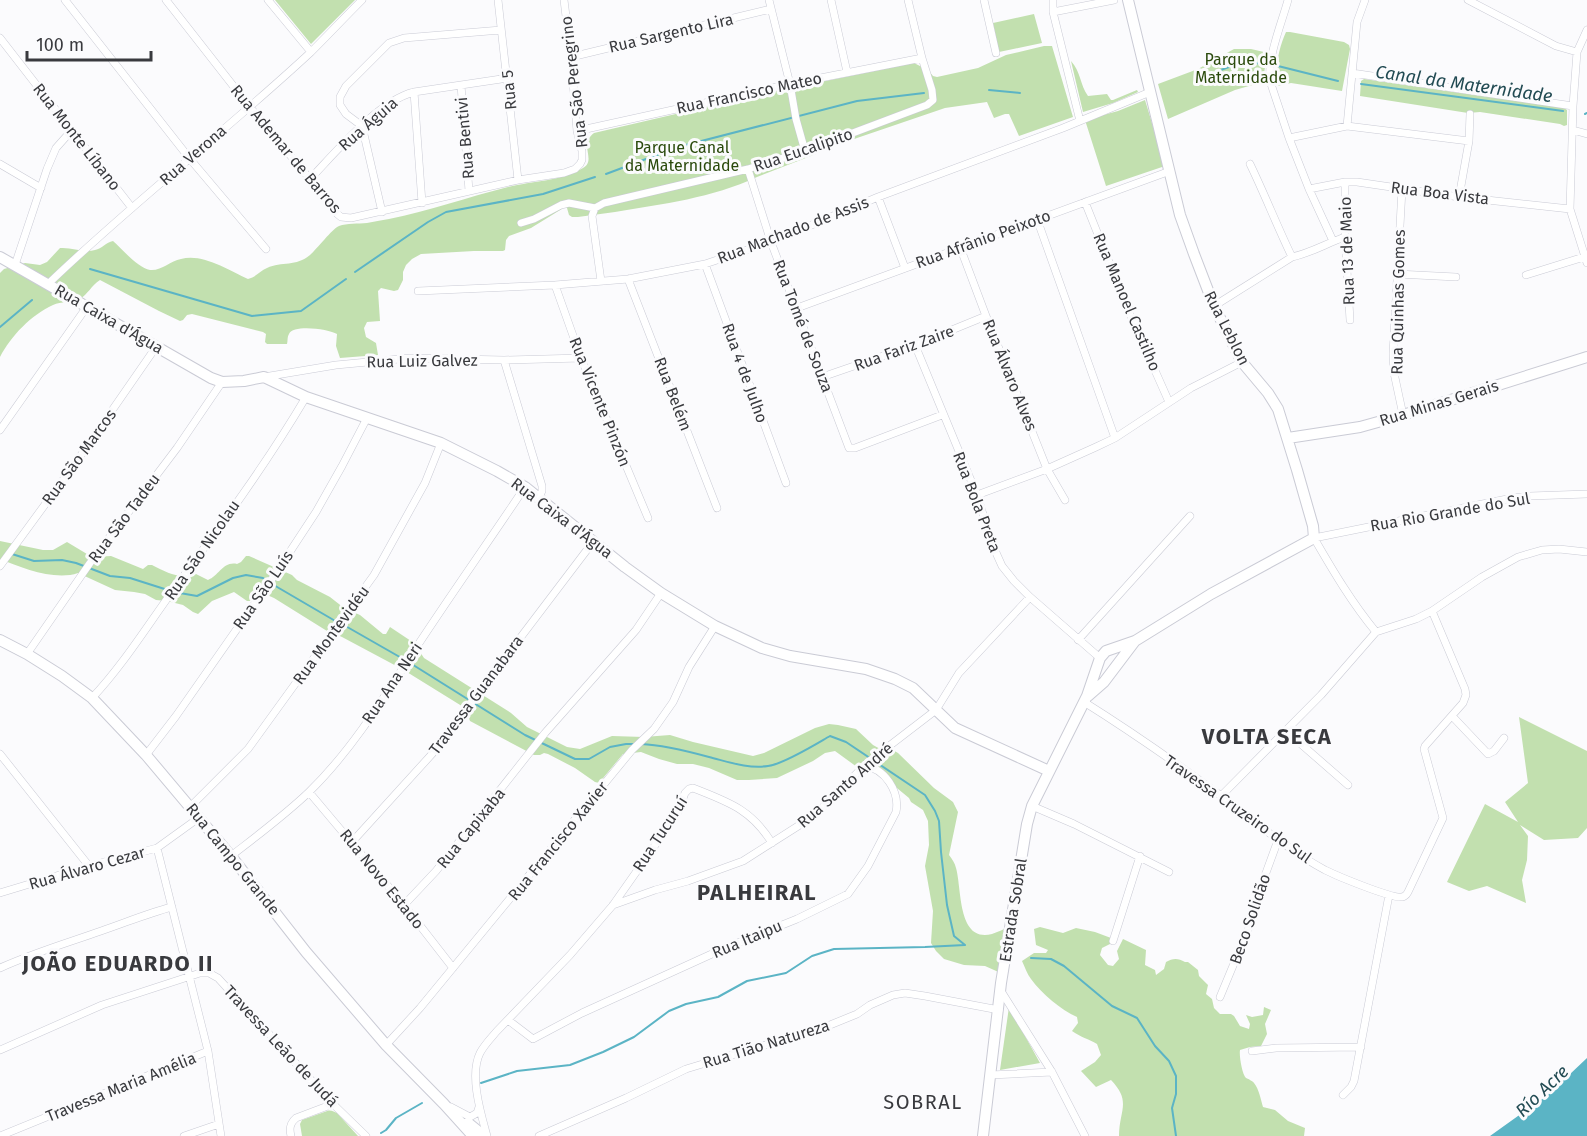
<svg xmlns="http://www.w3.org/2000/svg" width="1587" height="1136" font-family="'Fira Sans',sans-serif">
<rect width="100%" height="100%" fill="#fbfbfd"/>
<path fill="#c2e0af" d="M275,0H355L311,44Z
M1034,14L1042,43L999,52L993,23Z
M1286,32H1290L1344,42L1349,45L1350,49L1342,91L1291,83L1278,86C1274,70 1279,47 1286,32Z
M1044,46H1052L1073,117L1019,136L1009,114H1005L994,118L987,102L945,108L857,138L757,177C712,198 663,204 615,212C603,214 590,215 578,217H572L569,215L567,208L565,207L531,228L509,236L506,240L505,250L503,251H474L421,254L412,259L406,265L403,272V280L398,290L394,291L381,288L378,291L380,321L367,322L364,328L366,337L376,343L378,355L340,358L336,346L337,334C329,329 293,324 289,334C287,337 288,341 287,344H267L265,342L266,334L263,332L192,314L187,315L183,320L180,321L159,311L100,280C91,286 88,294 80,299C72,303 61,301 53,305C31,315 11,336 0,357V273L4,269L25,263L40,265L47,262L60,248C72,247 83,253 95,250C102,249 106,242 113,241C122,249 138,268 150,270C162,271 170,261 181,259C202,253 229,270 248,279C256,277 260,271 267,268C282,261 296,267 310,255C317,249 332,229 339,226C347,223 358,224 367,223C374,222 381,220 389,219C429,211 468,197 508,187C532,181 562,181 583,168C597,160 578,145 594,133L766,93L914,63L928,70L933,76L937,77L978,68L1006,55Z
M1234,49H1251L1264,52L1266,59L1263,82L1235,90L1168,119L1158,84L1198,69Z
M1071,61C1081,72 1080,85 1088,96L1107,94L1111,100H1113L1137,90L1138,92L1113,103L1083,112Z
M1364,79L1564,108L1567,110V125L1564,126L1560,124L1480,112L1468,113L1360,96L1361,81Z
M1145,100L1165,166L1106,186L1085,120L1118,111Z
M0,541L43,550H53L67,542L92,557L111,556L143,569L148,565H152C168,573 178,579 196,574L208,580C219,576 223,561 237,564L241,562L246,556H249L292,575L297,580L330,597L344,608L360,615L383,634H386L390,627L414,643L424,658L511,713L527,727L567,747L580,749L612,736L644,737L670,735L693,742L753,756L764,753L815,728L829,724L838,725L856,729L873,745L882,750H893L898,753L934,788L953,802L958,812L949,855C952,859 955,863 956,868C962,888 957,943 992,934C998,932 1004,929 1010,926L1003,974L985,966L964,965L944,959L936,951L931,943L933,911L925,866L929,845L928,821L923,810L911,802L909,798L886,779L876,773L857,767L835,751L825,753L813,761L777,778L749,780H737L709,768L693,764H677L659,759L641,752L623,754L599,783L595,782L575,768L548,754L544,753L540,755H534L470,721L465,708L402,669L342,637L327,631L274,598C261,592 262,595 251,601H247L234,592L212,601L198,614L193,612L183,605L167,601L156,600L145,594L134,592L115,590L78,573C55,581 22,568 0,559Z
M1519,717L1587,751V828L1578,838L1544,840L1520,825L1528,836L1527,860L1522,880L1526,903L1487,886L1469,891L1447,882L1485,804L1518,822L1505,802L1528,783Z
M1040,927L1063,933L1076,928L1095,932L1111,938L1110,944L1102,948L1100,955L1108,965L1113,966L1119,959L1117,951L1123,939L1146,950L1145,965L1155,970L1156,975L1164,969L1166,962C1173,958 1178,958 1185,962H1188L1198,970L1199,976L1208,985L1206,994L1212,999L1214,1008L1220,1014H1231L1234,1016L1240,1026L1249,1029L1250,1024L1246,1015L1252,1017L1263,1015L1264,1007L1271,1010L1265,1024L1267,1034L1261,1046L1250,1047L1240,1050C1239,1055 1242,1074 1246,1078C1247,1078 1254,1082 1254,1083C1259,1089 1261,1100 1263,1107L1275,1110L1288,1121L1305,1128L1304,1136H1119C1119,1110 1132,1102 1111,1080L1096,1087L1081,1071L1095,1062L1101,1055L1097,1044C1089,1039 1080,1037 1072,1031L1078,1023L1077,1017C1061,1010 1042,994 1031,979C1027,974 1025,967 1022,961L1034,953H1046L1048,950L1036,945L1034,929Z
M1009,1007L1040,1063L1000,1070Z
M330,1110L337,1113L358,1136H302L300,1124L302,1120Z"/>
<path fill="#5bb4c5" d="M1587,1058V1136H1490L1550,1093Z"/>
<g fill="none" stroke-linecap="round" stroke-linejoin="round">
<path stroke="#5bb4c5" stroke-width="2" d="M1278,66L1338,81
M1218,71L1237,64L1263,63
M1361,84L1563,111
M989,90L1020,93
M1585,114L1587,113
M606,174L678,147L857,101L924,93
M90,269L252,316L301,311L346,279
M355,272L428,222L446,212L543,194L595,177
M0,327L32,300
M12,554L34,561L62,560L76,563L110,576L130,578L174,592L197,596L233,578L246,575L263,578L267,581
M272,584L337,622
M342,624L405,660
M410,663L525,735L575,759H589L610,747L626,744H636
M641,744C664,745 687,751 709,757C729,762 748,769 768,766C784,764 816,744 830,736L846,742L925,795L935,811L939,821L941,852L947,905L954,936L965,945
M1031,958L1051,959L1064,966L1112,1006L1137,1018L1155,1046L1169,1061L1176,1076V1094L1172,1108L1176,1136
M481,1083L517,1071L570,1065L603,1052L634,1037L669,1011L686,1004L718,997L747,981L786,973L812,956L834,949L925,947L965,945
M381,1133L386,1130L396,1118L422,1103"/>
<g stroke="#cacbd5" stroke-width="8">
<path id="street" d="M65,0L190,159L266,249
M166,0L249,106L310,179L335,212L341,217L351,218L518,180L564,173L575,169L580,164L582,160V151L577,131L571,57L564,0
M268,0L311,52
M498,0L518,180
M769,0L790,84L796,119L805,151
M831,0L847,72
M984,0L996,53
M1053,0V12L1080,121
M1288,0C1282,22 1267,58 1270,81L1289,138L1309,189L1333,241
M1468,0L1556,46L1577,52
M1053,12L1114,0
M1587,30L1577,52L1573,106L1570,209L1587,263
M0,38L132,208
M571,57L771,9
M1352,73L1573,106
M461,85L469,191
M414,92L422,203
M1347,126L1357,22L1365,0
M1573,130L1587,134
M577,131L790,84L922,58
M1289,138L1347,126L1469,141
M0,164L41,188
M1250,164C1265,195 1277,226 1292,257
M748,169L771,242L849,448H855L942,415
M310,179C336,152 378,101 414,92L508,78
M1345,182V237L1350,320
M1309,189L1345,182H1357L1459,197L1570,209
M1402,189L1393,354L1394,373L1403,415
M878,197L905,268
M1459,197L1469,141L1470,114
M1085,202L1129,312L1169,402
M595,208L604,203L748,169L805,151L927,105L933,100L932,90L922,58L908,0
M595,208L592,216L601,281
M382,212L362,126L346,114L340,105V97L346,86L389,43L404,38L501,30
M1037,219L1115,438
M521,223L534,219L561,205L569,203L595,208
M960,247L986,316L1047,469L1065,500
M705,264L786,483
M15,265L47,169L56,148L72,130
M1397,274L1456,277
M1526,275L1587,256
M628,279L717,508
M48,284C132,203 225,132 311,52C328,35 345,17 362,0
M555,285L581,358L648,518
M418,291L555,285L628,279L705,264L771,242L878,197L1063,128L1150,92
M1214,306L1292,257C1311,253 1327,243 1345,237
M797,308L1170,171
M915,345L977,495L993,546L1002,566L1014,581L1030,597L1100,658
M504,360L542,486V491L539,497
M264,377L336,365L410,358L504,360L581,358
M822,377L915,345L986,316
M0,430L86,308
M977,495L1047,469L1096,447L1115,438L1191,388L1242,362
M0,566L79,458L156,347
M1376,632C1352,603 1333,571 1314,538L1512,498L1530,496L1587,494
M1078,640L1190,516
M27,654L90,563L177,448L222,382
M92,698C124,664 149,623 177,585C222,524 267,463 306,397
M1084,702C1132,732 1179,765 1224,798C1257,823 1288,850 1325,870C1335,875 1392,899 1402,897C1406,896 1406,895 1408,892L1443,818L1424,749L1425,746L1463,703L1466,695L1465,689L1432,611
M1452,716L1488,754L1494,751L1504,738
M1286,731L1348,785
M0,754L89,866
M146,755L176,716L274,576L316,512L342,466L367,418
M309,792L404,905L453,968
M1221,796L1321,695L1376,632L1416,619L1432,611L1482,577L1518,557L1542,550L1559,549L1587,552
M191,806L248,749L374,575L425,483L441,443
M1032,806L1074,824L1169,872
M352,842L432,754L593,542
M157,848L208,1051L221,1136
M231,856C258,835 285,815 309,792C349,753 380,704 410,657C447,600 487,544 525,487
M0,893L89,866L157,848L200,817
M404,905L436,871L545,733L636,630L661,593
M613,905L655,890L688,881L743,861L806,821L819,811L867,763L936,710L959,673L1030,597
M1113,941L1140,856
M0,968C33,953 67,943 101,931C125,923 148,913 172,907
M1001,991L1052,1072L1085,1136
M1220,997L1252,920L1263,881L1278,840
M508,1020L533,1039L582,1013L725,948L797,919L848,894L868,866L896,812C900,792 885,768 864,766
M386,1045L420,1008L632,750L654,729L673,702L689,667L715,626
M0,1050L102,1005L200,973H209L218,978L333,1104L366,1136
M1252,1051L1276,1048L1361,1047
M990,1075L1052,1072
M1343,1095L1351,1087L1354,1081L1389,895
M451,1107L470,1117L477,1113L479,1107
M0,1136L208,1051
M184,1136L219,1124
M291,1136C289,1128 290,1123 296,1118L333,1104
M487,1136C481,1114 469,1075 480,1053C484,1045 491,1038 497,1031L570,955L613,905L677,814L685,793L689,789L693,788C728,802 751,809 772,843
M539,1136L626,1098L686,1069L825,1027L857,1014L870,1005L893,995L905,993L925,996L999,1010"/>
</g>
<g stroke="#cacbd5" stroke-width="12">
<path id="secondary" d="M0,257L211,378L222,382L244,381L264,377L306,397L441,443L497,471L525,487L625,567L661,593L715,626L762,648L790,656L866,669L895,679L913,688L955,728L1049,771
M1288,438L1360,427L1403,415L1587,357
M0,640L27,654L62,676L92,698L146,755L231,856L306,952L386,1045L444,1104L473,1136
M1088,696L1104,682L1135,641
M468,1123L484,1136
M983,1136L1001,983L1027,824L1032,806L1087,696L1100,658L1106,651L1135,641L1211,594L1314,538L1313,526L1297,470L1278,409L1268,393L1242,362L1214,306L1194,254L1180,215L1128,0"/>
</g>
<use href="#street" stroke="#fff" stroke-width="7"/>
<use href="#secondary" stroke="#fff" stroke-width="10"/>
</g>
<g text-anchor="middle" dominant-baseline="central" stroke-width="6" stroke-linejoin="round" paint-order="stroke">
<g font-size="16" fill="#393a3e" stroke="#fbfbfd">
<text transform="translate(671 33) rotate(-13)">Rua Sargento Lira</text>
<text transform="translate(574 82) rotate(-97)">Rua São Peregrino</text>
<text transform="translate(509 90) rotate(-96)">Rua 5</text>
<text transform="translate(749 93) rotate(-12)">Rua Francisco Mateo</text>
<text transform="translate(368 124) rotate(-41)">Rua Águia</text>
<text transform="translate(77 137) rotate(52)">Rua Monte Líbano</text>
<text transform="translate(465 138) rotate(-95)">Rua Bentivi</text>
<text transform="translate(286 149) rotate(50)">Rua Ademar de Barros</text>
<text transform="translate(803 150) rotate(-19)">Rua Eucalipito</text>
<text transform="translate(193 155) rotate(-41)">Rua Verona</text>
<text transform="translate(1440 193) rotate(7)">Rua Boa Vista</text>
<text transform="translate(793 230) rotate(-21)">Rua Machado de Assis</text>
<text transform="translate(983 239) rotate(-20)">Rua Afrânio Peixoto</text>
<text transform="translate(1347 251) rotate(-92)">Rua 13 de Maio</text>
<text transform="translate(1127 302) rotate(67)">Rua Manoel Castilho</text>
<text transform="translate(1398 302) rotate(-89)">Rua Quinhas Gomes</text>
<text transform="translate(109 319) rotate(30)">Rua Caixa d'Água</text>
<text transform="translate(803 326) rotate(69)">Rua Tomé de Souza</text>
<text transform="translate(1227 328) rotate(63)">Rua Leblon</text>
<text transform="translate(904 348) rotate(-20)">Rua Fariz Zaire</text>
<text transform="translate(422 361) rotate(-1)">Rua Luiz Galvez</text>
<text transform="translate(745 373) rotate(70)">Rua 4 de Julho</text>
<text transform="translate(1010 375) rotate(68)">Rua Álvaro Alves</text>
<text transform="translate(673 394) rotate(69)">Rua Belém</text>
<text transform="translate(600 402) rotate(68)">Rua Vicente Pinzón</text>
<text transform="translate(1439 403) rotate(-17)">Rua Minas Gerais</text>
<text transform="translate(79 457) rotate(-54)">Rua São Marcos</text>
<text transform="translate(977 502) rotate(69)">Rua Bola Preta</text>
<text transform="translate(1450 512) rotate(-10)">Rua Rio Grande do Sul</text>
<text transform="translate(124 518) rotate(-53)">Rua São Tadeu</text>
<text transform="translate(562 518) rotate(37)">Rua Caixa d'Água</text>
<text transform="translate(202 550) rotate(-55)">Rua São Nicolau</text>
<text transform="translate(263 590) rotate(-55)">Rua São Luís</text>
<text transform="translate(331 635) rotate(-54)">Rua Montevidéu</text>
<text transform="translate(392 683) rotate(-56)">Rua Ana Neri</text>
<text transform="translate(476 695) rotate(-53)">Travessa Guanabara</text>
<text transform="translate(845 785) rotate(-41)">Rua Santo André</text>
<text transform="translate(1238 809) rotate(35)">Travessa Cruzeiro do Sul</text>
<text transform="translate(471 828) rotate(-51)">Rua Capixaba</text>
<text transform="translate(660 834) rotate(-57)">Rua Tucuruí</text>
<text transform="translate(558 841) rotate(-51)">Rua Francisco Xavier</text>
<text transform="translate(233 859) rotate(51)">Rua Campo Grande</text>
<text transform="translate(87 868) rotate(-16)">Rua Álvaro Cezar</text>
<text transform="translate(382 879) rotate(51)">Rua Novo Estado</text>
<text transform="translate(1013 910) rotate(-81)">Estrada Sobral</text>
<text transform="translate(1250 919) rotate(-71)">Beco Solidão</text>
<text transform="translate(747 939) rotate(-23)">Rua Itaipu</text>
<text transform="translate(766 1044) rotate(-17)">Rua Tião Natureza</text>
<text transform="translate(281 1046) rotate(47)">Travessa Leão de Judá</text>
<text transform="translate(121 1087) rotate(-22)">Travessa Maria Amélia</text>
</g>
<g font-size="16" fill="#2a4a0c" stroke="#fbfbfd">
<text x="1241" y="59">Parque da<tspan x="1241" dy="18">Maternidade</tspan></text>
<text x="682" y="147">Parque Canal<tspan x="682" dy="18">da Maternidade</tspan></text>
</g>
<g font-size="18" font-style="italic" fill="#224b53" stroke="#fbfbfd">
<text transform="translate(1464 84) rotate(8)">Canal da Maternidade</text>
<text transform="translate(1542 1091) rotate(-44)">Río Acre</text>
</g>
<g font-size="20" letter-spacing="1.5" fill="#393a3e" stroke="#fbfbfd">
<text x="923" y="1102">SOBRAL</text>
</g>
<g font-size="22" font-weight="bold" letter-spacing="1.5" fill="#393a3e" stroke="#fbfbfd">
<text x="1267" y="736">VOLTA SECA</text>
<text x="757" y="892">PALHEIRAL</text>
<text x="118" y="963">JOÃO EDUARDO II</text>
</g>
</g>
<path d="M27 51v9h124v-9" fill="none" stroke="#393a3e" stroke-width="3"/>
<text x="36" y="51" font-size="18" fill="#393a3e" stroke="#fbfbfd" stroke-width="4.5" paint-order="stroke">100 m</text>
</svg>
